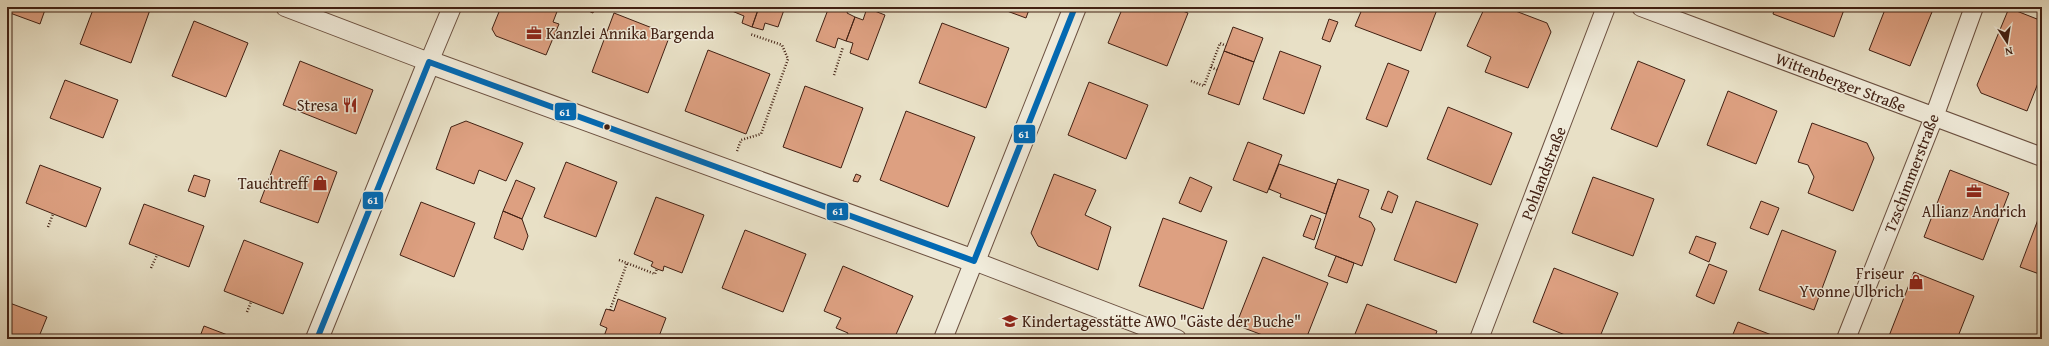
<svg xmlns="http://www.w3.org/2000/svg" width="2049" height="346" font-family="'Gentium Book Plus',serif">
<rect width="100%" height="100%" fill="#e8e0c6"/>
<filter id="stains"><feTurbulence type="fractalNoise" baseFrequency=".005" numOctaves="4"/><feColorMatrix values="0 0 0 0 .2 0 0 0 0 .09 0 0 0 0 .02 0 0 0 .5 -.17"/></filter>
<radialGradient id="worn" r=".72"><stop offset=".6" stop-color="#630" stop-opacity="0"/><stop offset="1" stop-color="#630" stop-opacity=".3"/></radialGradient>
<path fill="#dda081" stroke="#412013" d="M7,7H46L40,24L10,13L7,20Z
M94,7H151L131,63L80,44Z
M501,7H551L558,9L553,22L559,24L546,55L496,36L492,29Z
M579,7H595L593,13Z
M733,7H759L752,27L742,23L744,16L732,11Z
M759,7H785L778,27L765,23L763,30L752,27Z
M829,7H849L847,13L855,17L846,41L838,38L835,48L816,41Z
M996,7H1030L1026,18Z
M1123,7H1172L1188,13L1167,66L1108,43Z
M1363,7H1438L1421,51L1355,26Z
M1485,7H1505L1547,23L1551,32L1528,88L1485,72L1491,57L1467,46Z
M1775,7H1845L1834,37L1773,14Z
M1886,7H1934L1910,66L1869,50Z
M867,8L885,15L868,60L850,53L853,43L846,41L855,17L863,20Z
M2009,8L2042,21V73L2027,111L1981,93L1977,85Z
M614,13L670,35L648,93L592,72Z
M1329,19L1338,22L1330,42L1322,39Z
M194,21L248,43L226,97L172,76Z
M942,23L1009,48L986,108L919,83Z
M1233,27L1263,38L1254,62L1224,51Z
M708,50L770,74L746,134L685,111Z
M1224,51L1254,62L1239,105L1208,94Z
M1280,51L1321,66L1304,114L1263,99Z
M300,61L373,90L356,134L283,105Z
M1638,61L1685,80L1657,147L1611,129Z
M1388,63L1409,71L1387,127L1366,119Z
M65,80L118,100L103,138L50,118Z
M1089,82L1148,105L1126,159L1068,135Z
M805,86L863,108L841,168L783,147Z
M1728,91L1777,111L1756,164L1707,145Z
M1448,107L1512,133L1491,185L1427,159Z
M906,111L975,137L948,207L880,180Z
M466,121L523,143L506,181L479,170L474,184L436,169L451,127Z
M1812,123L1867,143L1874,158L1853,211L1808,193L1814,177L1808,165L1798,162Z
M1248,142L1282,155L1267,193L1233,180Z
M280,150L337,172L318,223L260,202Z
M566,162L617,182L596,237L544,217Z
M1279,164L1336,184L1326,214L1280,197L1281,194L1269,189Z
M40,165L101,188L86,227L26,203Z
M1950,170L2009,193L1983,260L1924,237Z
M856,174L861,176L858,182L853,181Z
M1054,174L1096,190L1085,215L1111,227L1098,270L1038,246L1031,233Z
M194,175L210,180L205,197L188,191Z
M1190,177L1212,187L1201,212L1179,203Z
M1593,177L1654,199L1633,256L1572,233Z
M1338,179L1369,190L1359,217L1371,222L1375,229L1362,266L1315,248Z
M516,180L535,188L522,219L503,211Z
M1388,191L1398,196L1392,213L1381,209Z
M656,197L704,215L682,273L664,266L663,271L657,269L651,266L653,262L634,254Z
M1416,201L1478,224L1456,283L1394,260Z
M1761,201L1779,208L1768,235L1750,228Z
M421,202L475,223L454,277L400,255Z
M144,204L204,226L189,267L129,244Z
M2042,209V275L2020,267Z
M503,211L522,219L528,236L523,250L494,238Z
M1311,215L1321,219L1314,240L1303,236Z
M1163,218L1227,241L1203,309L1139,286Z
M745,230L806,254L783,312L722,288Z
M1782,230L1836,251L1814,310L1759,290Z
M1696,236L1716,243L1709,262L1689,253Z
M244,240L303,263L283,314L224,291Z
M1336,256L1354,263L1347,283L1328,276Z
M1263,257L1328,283L1306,339H1273L1236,325Z
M1709,264L1727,271L1714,304L1696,296Z
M843,266L913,296L894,339H846L848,333L836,328L841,318L824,311Z
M1554,268L1618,293L1599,339H1575L1533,322Z
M1914,272L1974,296L1957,339H1898L1889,336Z
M618,299L666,318L658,339H603L607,328L600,325L606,309L614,311Z
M7,302L47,317L38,339H7Z
M1367,304L1437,331L1434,339H1353Z
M1738,322L1782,339H1731Z
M204,326L238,339H199Z
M480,336L489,339H479Z"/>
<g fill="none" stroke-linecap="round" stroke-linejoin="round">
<g stroke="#6b5040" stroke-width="20">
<path id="minor" d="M285,7L429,62L452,7
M1641,7L2042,157
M943,339L974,261L1177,339
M1479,339L1606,7
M1846,339L1934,117L1974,7"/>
</g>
<g stroke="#6b5040" stroke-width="24">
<path id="tertiary" d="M317,339L429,62L974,261L1075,7"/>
</g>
<path stroke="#412013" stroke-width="2.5" stroke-dasharray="1 2" stroke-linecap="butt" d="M1211,67L1217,70
M834,75L843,47
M1191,81L1204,86L1220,43L1226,46
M737,151L741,140L761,134L788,59L782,45L750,34
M48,227L53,214
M619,260L655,274L657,269
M151,268L157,255
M610,310L627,263
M247,312L251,302"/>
<use href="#minor" stroke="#f0ebda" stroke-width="18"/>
<use href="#tertiary" stroke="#f0ebda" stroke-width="22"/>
<g stroke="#f0ebda" stroke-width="9">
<path id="bus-1" d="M429,62L974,261
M974,261L1075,7
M317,339L429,62"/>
</g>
<use href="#bus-1" stroke="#0069b4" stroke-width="6"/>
</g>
<defs>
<g id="office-bare" transform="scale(1.2)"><path d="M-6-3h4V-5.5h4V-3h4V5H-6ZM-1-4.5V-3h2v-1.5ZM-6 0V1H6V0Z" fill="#8f2418" stroke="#f0ebda" stroke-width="2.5" paint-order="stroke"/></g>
<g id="restaurant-bare" transform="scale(1.2)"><path d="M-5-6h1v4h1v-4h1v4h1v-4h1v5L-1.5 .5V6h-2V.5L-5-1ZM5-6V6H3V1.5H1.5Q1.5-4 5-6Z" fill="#8f2418" stroke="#f0ebda" stroke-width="2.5" paint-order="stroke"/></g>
<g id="shop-bare" transform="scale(1.2)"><path d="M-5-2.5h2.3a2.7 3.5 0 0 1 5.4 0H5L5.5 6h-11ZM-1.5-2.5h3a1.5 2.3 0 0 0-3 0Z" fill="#8f2418" stroke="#f0ebda" stroke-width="2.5" paint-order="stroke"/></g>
<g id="school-bare" transform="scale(1.2)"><path d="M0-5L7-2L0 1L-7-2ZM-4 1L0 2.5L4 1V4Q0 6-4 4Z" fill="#8f2418" stroke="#f0ebda" stroke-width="2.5" paint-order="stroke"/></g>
</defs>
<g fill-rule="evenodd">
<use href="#office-bare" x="534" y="33"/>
<use href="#restaurant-bare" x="350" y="105"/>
<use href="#shop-bare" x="320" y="183"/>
<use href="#office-bare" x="1974" y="191"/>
<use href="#shop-bare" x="1916" y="282"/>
<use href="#school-bare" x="1010" y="321"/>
</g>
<circle fill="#412013" stroke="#f0ebda" stroke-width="1.5" cx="607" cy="127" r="3.5"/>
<g text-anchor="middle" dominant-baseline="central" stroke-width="3" stroke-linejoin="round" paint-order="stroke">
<g font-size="16" fill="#412013" stroke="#f0ebda" text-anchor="end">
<text x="546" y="33" text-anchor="start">Kanzlei Annika Bargenda</text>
<text x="338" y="105">Stresa</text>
<text x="308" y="183">Tauchtreff</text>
<text x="1974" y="211" text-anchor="middle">Allianz Andrich</text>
<text x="1904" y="273">Friseur<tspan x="1904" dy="18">Yvonne Ulbrich</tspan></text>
<text x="1022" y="321" text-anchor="start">Kindertagesstätte AWO "Gäste der Buche"</text>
</g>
<g font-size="16" fill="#412013" stroke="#f0ebda">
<text transform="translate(1841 82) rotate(21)">Wittenberger Straße</text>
<text transform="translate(1543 173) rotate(-69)">Pohlandstraße</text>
<text transform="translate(1911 173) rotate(-69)">Tzschimmerstraße</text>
</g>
</g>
<g stroke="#f0ebda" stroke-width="1.5">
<rect x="554" y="102" width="23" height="19" rx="4" fill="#0069b4"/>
<rect x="1013" y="124" width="23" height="20" rx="4" fill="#0069b4"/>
<rect x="362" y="191" width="22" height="19" rx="4" fill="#0069b4"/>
<rect x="826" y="202" width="23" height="19" rx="4" fill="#0069b4"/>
</g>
<g font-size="11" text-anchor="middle" font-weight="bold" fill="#fff">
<text x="565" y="116">61</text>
<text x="1024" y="138">61</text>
<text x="373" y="204">61</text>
<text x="838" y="215">61</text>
</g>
<rect width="2049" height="346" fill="none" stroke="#e8e0c6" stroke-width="24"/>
<rect x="8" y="8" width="2033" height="330" fill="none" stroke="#412013" stroke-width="2"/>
<rect x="12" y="12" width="2025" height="322" fill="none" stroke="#412013"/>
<g transform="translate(2007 42) rotate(168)" stroke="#f0ebda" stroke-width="3" paint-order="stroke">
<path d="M0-3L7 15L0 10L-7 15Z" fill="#412013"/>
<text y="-6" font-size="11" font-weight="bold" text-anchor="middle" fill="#412013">N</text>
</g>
<rect width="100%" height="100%" filter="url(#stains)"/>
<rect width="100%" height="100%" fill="url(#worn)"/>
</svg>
